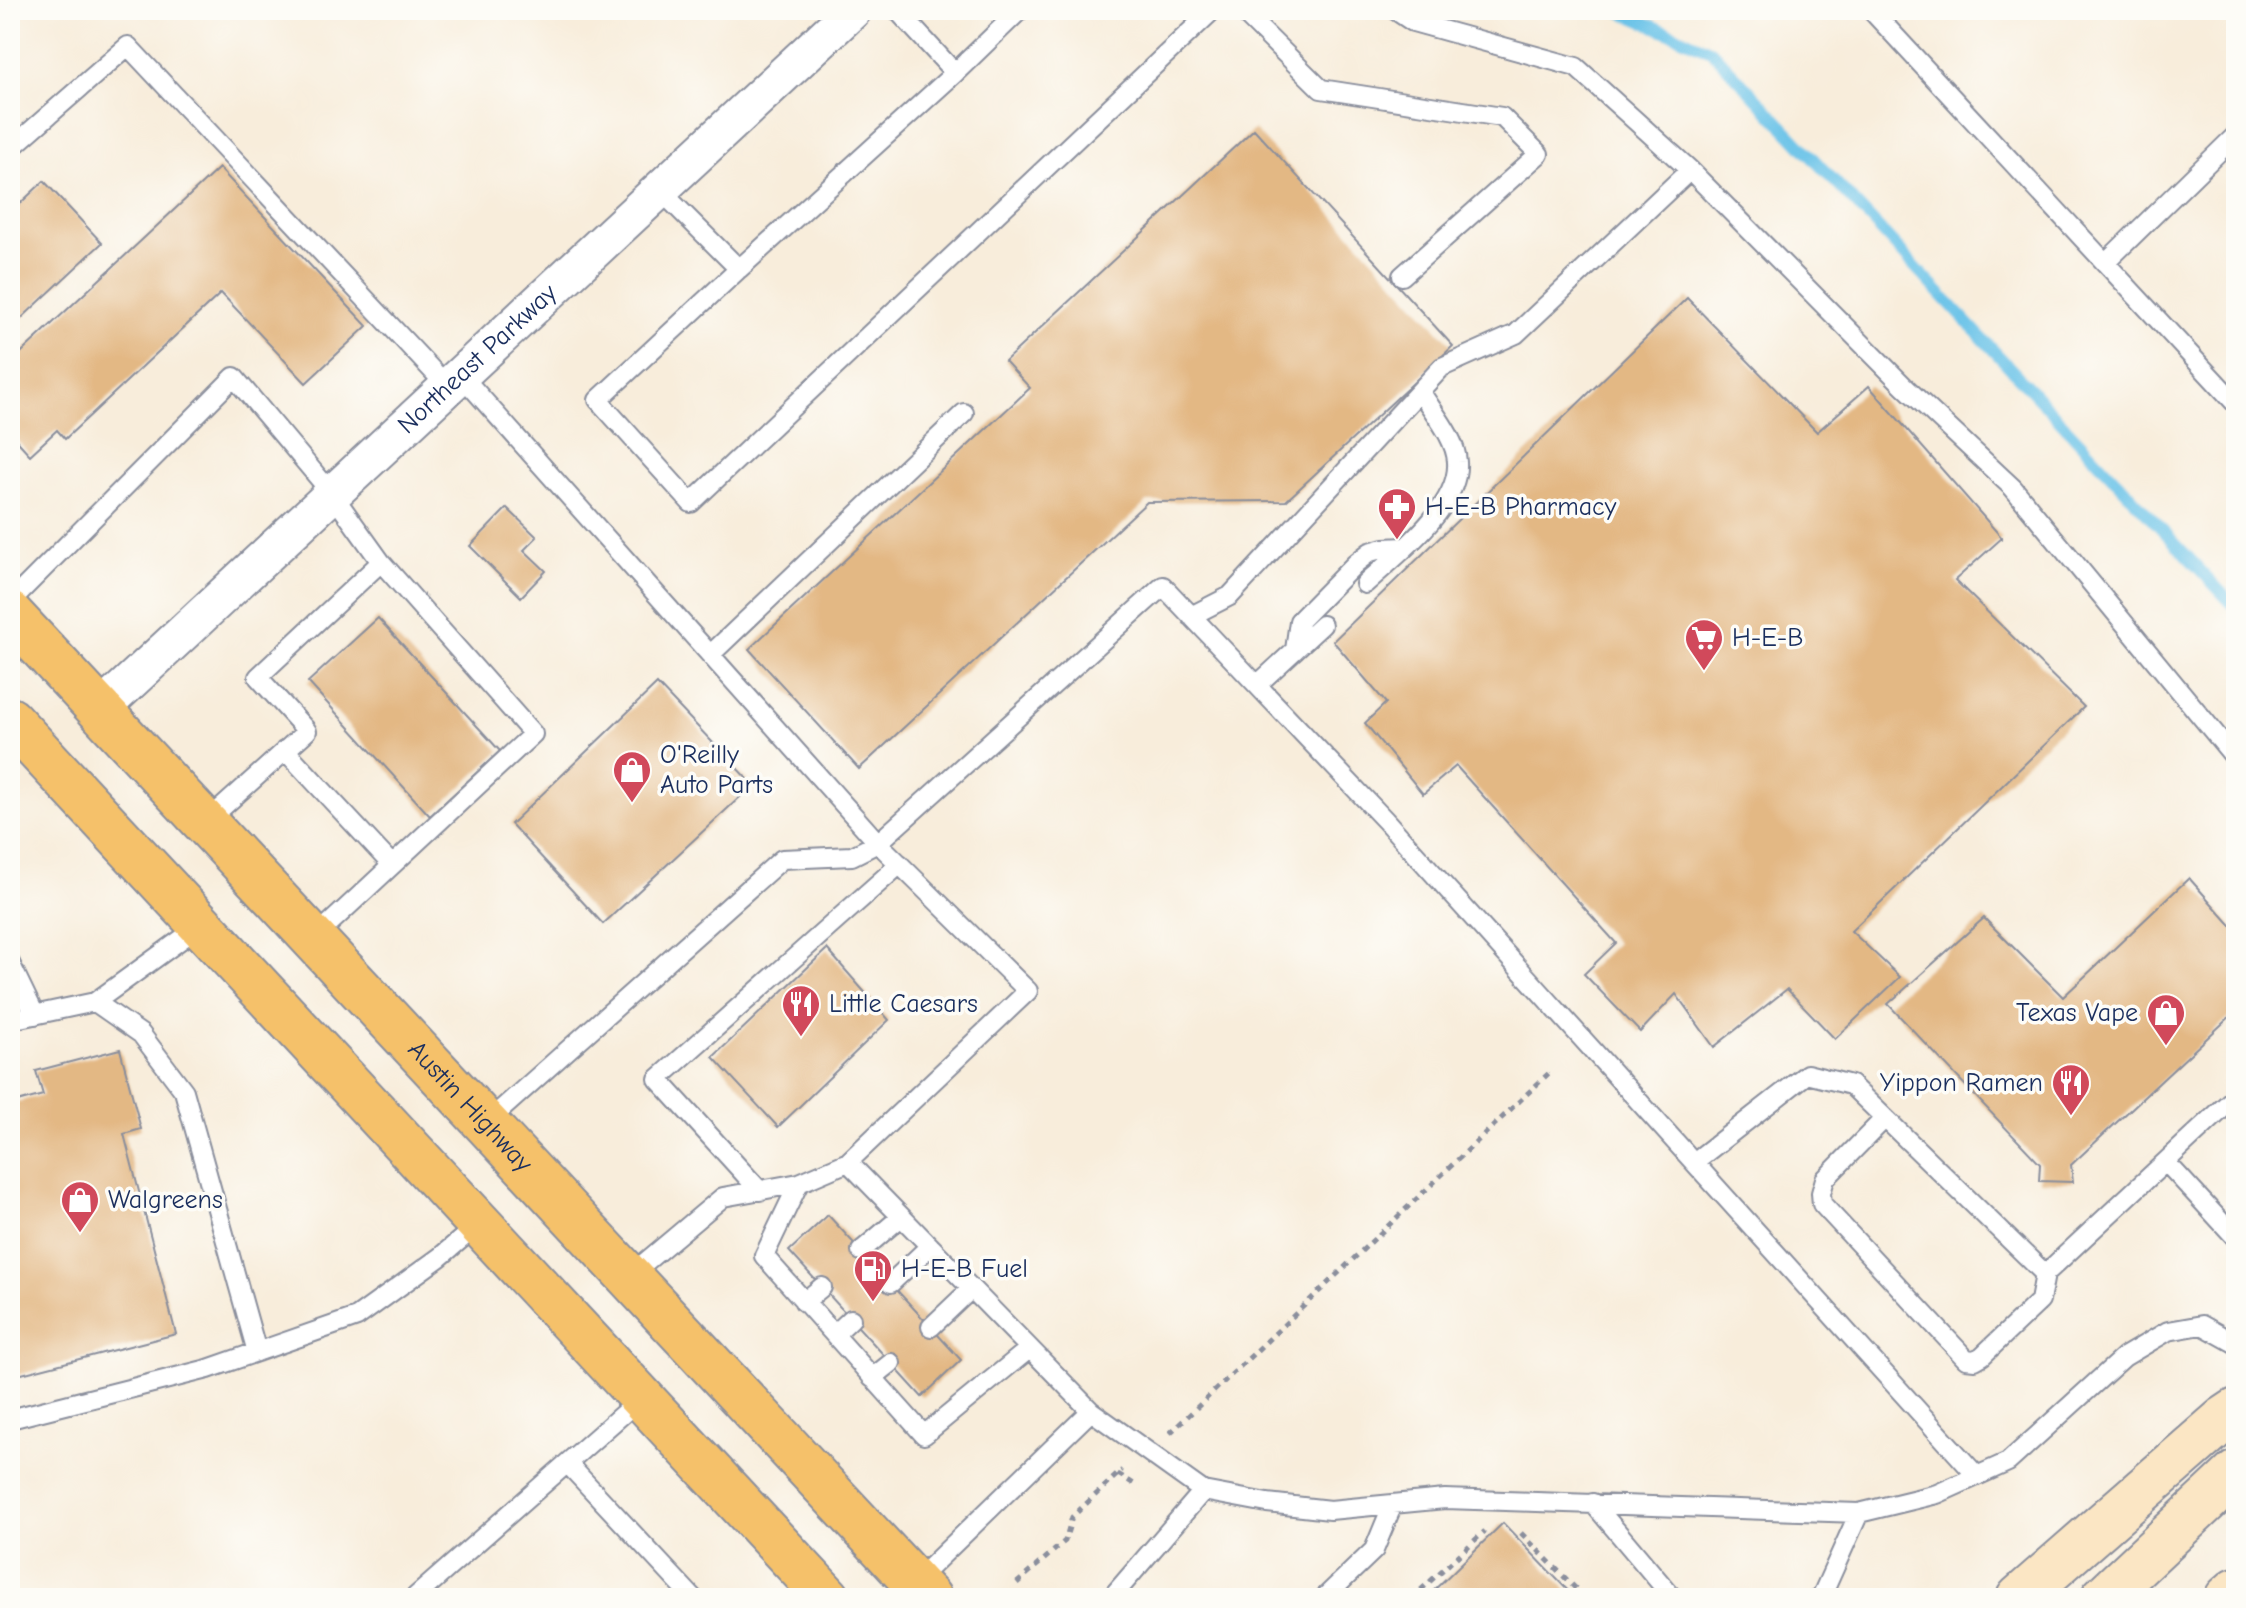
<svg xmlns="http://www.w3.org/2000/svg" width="2246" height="1608" font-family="'Comic Neue',sans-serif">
<rect width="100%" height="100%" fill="#fdfcf7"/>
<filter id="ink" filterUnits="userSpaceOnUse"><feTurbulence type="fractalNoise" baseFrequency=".0125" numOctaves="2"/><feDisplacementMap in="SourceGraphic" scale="16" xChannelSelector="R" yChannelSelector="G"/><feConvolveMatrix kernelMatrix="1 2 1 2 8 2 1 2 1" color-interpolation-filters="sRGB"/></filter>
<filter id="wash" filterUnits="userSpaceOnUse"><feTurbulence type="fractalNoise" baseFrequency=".006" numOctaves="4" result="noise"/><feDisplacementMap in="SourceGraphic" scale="32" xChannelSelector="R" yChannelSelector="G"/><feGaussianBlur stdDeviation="1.8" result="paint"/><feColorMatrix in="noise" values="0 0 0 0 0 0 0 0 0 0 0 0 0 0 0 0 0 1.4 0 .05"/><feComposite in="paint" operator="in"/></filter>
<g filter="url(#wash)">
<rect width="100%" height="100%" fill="#f8eddb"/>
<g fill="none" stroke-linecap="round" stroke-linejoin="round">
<path stroke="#6bc3e8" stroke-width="12" d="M1616,10L1712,51L2236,608"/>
</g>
<g id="blocks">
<path fill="#e3b884" d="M1254,129L1453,346L1286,501L1147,502L859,769L749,649L1030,388L1005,361Z
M219,168L367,326L306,383L221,293L65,439L57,430L30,455L10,433V363Z
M44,181L102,243L10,329V213Z
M1687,298L1817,432L1869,386L2002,538L1955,580L2084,707L1851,931L1900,977L1835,1039L1787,989L1714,1047L1676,994L1640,1032L1584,974L1616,943L1456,766L1423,794L1365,723L1386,703L1333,641Z
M507,508L537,537L524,550L546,571L521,597L470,546Z
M378,618L500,751L430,816L308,682Z
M657,684L753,785L603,924L511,824Z
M2189,878L2236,931V1011L2071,1165L2073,1182L2039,1181L2040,1164L1888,1004L1984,918L2063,997Z
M827,949L889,1020L778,1127L713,1057Z
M120,1049L141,1129L124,1134L176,1334L10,1377V1104L43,1095L36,1071Z
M828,1215L961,1360L922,1397L789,1251Z
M1503,1523L1575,1598H1426Z"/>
</g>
</g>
<g filter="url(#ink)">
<use href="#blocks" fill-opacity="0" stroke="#8a8e9c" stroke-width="2"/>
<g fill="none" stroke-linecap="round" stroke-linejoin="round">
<g stroke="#8a8e9c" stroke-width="22">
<path id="service" d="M1241,10L1321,89L1502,117L1539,154L1402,276
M1395,10L1413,22L1576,67L1690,170
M1871,10L2236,404
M955,73L1020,10
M10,149L128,46L448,387
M660,190L739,269L955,73L897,10
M2106,262L2236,135
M739,269L598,400L691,503L1213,10
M461,375L878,843L1163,586L1385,820L1977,1476
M1365,584C1395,556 1460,508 1457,462C1456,438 1432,411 1420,391
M10,602L234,377L333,495L381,562L533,734L314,938
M1191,616L1230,596L1442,367L1516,334L1690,170L1904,386L2013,488L2236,759
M1295,650L1299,621L1356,563L1370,552L1384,548L1405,547
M711,654L964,413
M1257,685L1322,625
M285,750L392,865
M206,822L307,731L258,677L381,562
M10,963L35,1015
M95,1002L201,925
M10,1020L95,1002L141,1034L184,1091L257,1352
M1885,1118L1825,1179L1821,1193L1822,1204L1966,1359L1975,1360L1982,1356L2040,1301L2045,1274
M486,1123L782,859L852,856L878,843L1028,991L848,1162
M1694,1162L1807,1074L1851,1085L2045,1274L2236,1096
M2166,1162L2236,1238
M799,1183L764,1256L924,1435L1029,1349
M760,1191L658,1079L900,864
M861,1251L901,1217
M629,1276L723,1197L799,1183L848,1162L1091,1411L1203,1491L1267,1503L1330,1510L1445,1499L1859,1513L1937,1494L2008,1462L2124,1357L2168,1331L2202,1325L2236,1344
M891,1283L930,1246
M804,1302L822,1287
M931,1327L971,1289
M835,1334L851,1319
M872,1378L891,1363
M10,1419L208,1369L357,1317L440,1257L479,1224
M568,1464L693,1598
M1593,1503L1673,1598
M414,1598L641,1398
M898,1598L1091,1411
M1111,1598L1203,1491
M1324,1598L1374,1550L1393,1504
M1819,1598L1823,1593L1859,1513"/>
</g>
<g stroke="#8a8e9c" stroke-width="40">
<g id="minor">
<path id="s1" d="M101,709L853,10"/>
</g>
</g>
<g stroke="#8a8e9c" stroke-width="48">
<path id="secondary" d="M2019,1598L2224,1419L2236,1411
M2103,1598L2236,1473
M2227,1598L2236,1590"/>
</g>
<g stroke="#8a8e9c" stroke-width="48">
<g id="primary">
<path id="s2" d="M10,614L929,1598"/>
<path d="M10,720L828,1598"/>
</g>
</g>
<path stroke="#8a8e9c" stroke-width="5" stroke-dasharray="6 6" stroke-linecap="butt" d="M1170,1433L1549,1073
M1118,1474L1134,1484
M1521,1533L1585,1598
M1017,1583L1065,1541L1072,1517L1122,1470
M1412,1598L1485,1531"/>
<use href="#service" stroke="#fff" stroke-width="18"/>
<use href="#minor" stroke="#fff" stroke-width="36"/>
<use href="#secondary" stroke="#fbe6c4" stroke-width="44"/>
<use href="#primary" stroke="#f5c16b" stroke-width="44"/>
</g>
</g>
<defs>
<g id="pharmacy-pin" transform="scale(2)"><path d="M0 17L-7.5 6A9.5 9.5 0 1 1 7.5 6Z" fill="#d1495b" stroke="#fdfcf7"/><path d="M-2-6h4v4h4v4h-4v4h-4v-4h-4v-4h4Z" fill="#fff"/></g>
<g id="supermarket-pin" transform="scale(2)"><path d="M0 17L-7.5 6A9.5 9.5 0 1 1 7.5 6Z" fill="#d1495b" stroke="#fdfcf7"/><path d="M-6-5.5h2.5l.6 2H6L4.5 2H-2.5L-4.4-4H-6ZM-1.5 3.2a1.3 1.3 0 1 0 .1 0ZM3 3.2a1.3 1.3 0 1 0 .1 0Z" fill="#fff"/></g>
<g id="shop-pin" transform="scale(2)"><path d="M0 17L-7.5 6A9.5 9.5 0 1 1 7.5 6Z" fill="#d1495b" stroke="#fdfcf7"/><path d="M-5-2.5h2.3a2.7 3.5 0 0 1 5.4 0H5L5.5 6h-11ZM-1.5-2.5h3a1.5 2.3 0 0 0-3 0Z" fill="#fff"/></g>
<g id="restaurant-pin" transform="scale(2)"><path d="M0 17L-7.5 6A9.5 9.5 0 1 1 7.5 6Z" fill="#d1495b" stroke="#fdfcf7"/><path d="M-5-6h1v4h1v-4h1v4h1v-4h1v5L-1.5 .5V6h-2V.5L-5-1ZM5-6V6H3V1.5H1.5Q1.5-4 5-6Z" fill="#fff"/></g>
<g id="fuel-pin" transform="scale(2)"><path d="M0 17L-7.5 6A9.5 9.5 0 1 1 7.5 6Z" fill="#d1495b" stroke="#fdfcf7"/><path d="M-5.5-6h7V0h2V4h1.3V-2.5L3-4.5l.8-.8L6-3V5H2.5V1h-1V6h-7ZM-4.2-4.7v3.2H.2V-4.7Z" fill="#fff"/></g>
</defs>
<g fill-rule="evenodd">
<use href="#pharmacy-pin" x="1397" y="507"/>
<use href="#supermarket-pin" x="1704" y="638"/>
<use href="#shop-pin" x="632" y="770"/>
<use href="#restaurant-pin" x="801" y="1004"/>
<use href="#shop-pin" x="2166" y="1013"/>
<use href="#restaurant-pin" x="2071" y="1083"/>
<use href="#shop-pin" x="80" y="1200"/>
<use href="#fuel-pin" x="873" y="1269"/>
</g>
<g text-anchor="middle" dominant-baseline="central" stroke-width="7" stroke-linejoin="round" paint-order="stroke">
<g font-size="26" fill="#1b2f5e" stroke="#fdfcf7">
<text stroke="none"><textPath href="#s1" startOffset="514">Northeast Parkway</textPath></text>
<text stroke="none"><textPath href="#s2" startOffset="674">Austin Highway</textPath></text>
</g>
<g font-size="26" fill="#1b2f5e" stroke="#fdfcf7" text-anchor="start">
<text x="1425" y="507">H-E-B Pharmacy</text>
<text x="1732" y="638">H-E-B</text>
<text x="660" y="755">O'Reilly<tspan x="660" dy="30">Auto Parts</tspan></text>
<text x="829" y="1004">Little Caesars</text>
<text x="2138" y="1013" text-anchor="end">Texas Vape</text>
<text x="2043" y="1083" text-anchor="end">Yippon Ramen</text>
<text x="108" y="1200">Walgreens</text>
<text x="901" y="1269">H-E-B Fuel</text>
</g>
</g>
<rect width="2246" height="1608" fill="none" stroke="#fdfcf7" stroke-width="40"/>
</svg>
